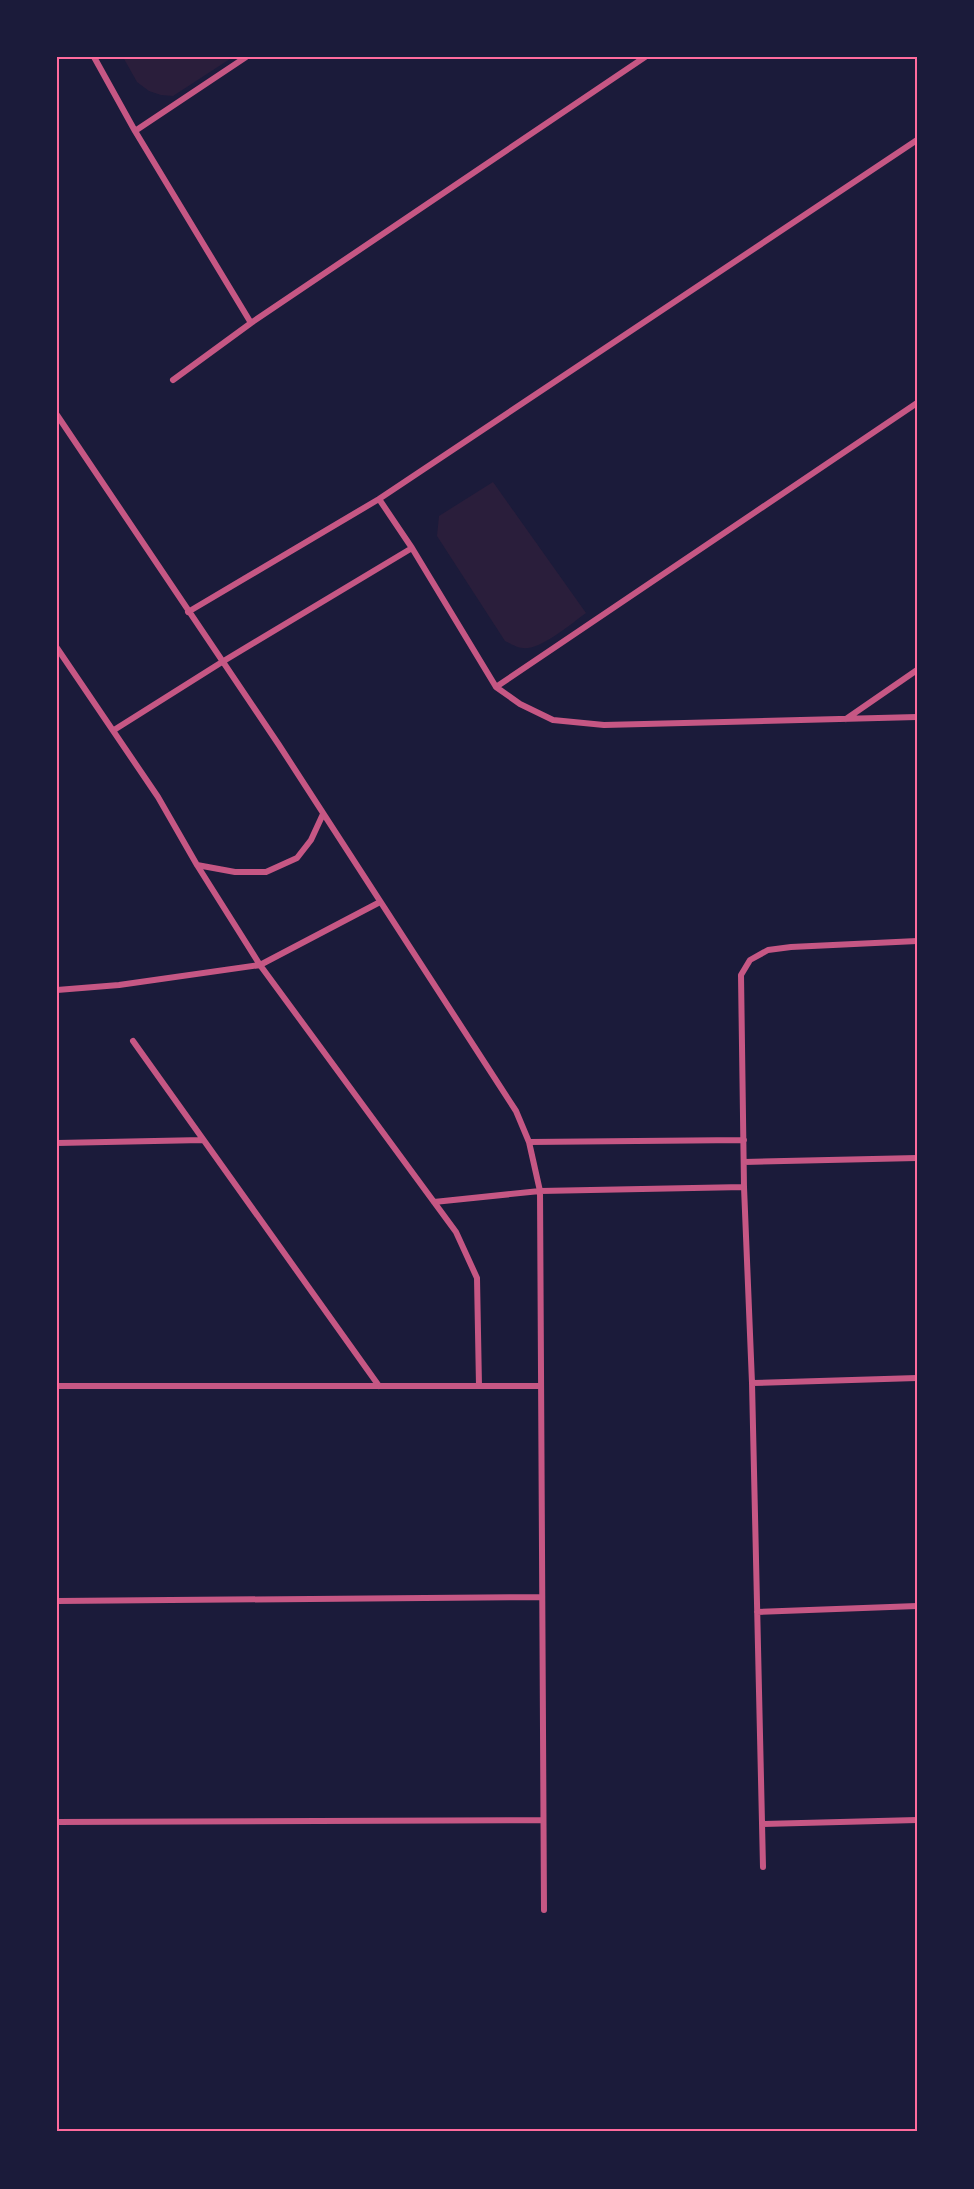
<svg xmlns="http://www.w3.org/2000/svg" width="974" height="2189" font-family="'Titillium Web',sans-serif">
<rect width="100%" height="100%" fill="#1b1b3a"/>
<path fill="#2a1e3b" d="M123,57H233L173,96L161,95L149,91L137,82Z
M493,482L586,613C572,623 545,646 528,648C519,649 513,645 505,641L437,536L439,516Z"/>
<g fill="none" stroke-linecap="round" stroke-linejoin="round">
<path stroke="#c65784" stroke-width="6" d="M94,57L135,131L251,323
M135,131L246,57
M173,380L251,323L645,57
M57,415L279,745L516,1111L529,1142L540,1191L544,1910
M379,499L412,548L496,687L520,704L553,720L604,725L917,717
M188,612L379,499L917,140
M57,648L158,797L197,865L260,965L456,1232L477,1278L479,1386
M496,687L917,403
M846,719L917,670
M114,730L222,662L412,548
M197,865L235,872H266L297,858L311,840L323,814
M57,990L119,985L260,965L380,902
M133,1041L379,1386
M529,1142L744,1140
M57,1143L203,1140
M744,1162L917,1158
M434,1202L540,1191L744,1187
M752,1383L917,1378
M57,1386H541
M57,1601L542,1597
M757,1612L917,1606
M57,1822L543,1820
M763,1824L917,1820
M763,1867L752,1383L744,1187L741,975L750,960L768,950L791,947L917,941"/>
</g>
<rect width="974" height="2189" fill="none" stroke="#1b1b3a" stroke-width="117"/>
<rect x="58" y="58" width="858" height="2072" fill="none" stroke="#ff6b9d" stroke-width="2"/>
</svg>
